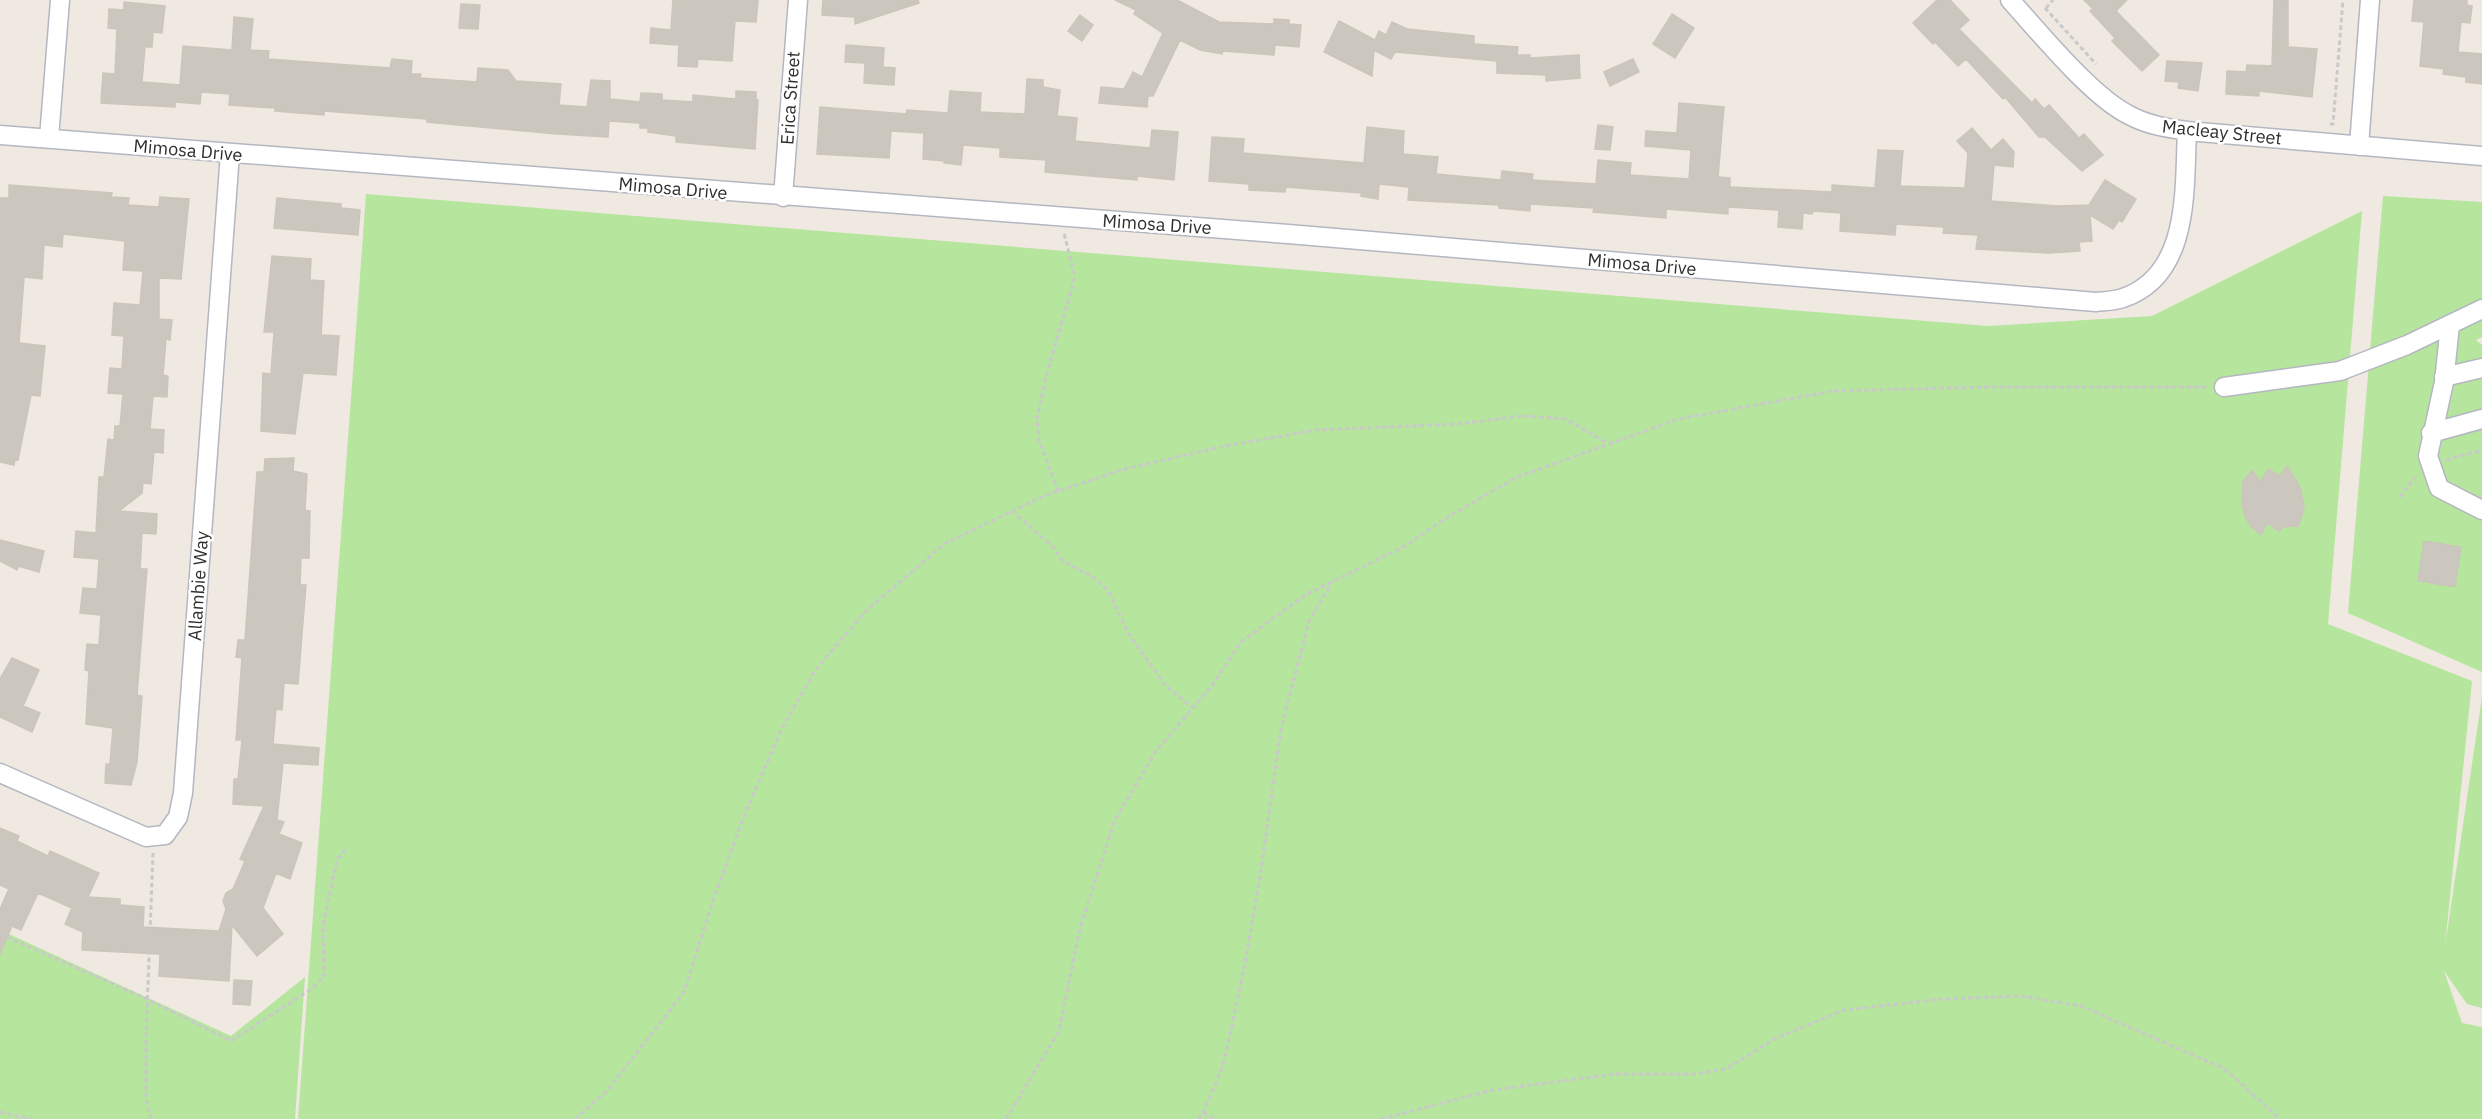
<svg xmlns="http://www.w3.org/2000/svg" width="2482" height="1119" font-family="'IBM Plex Sans',sans-serif">
<rect width="100%" height="100%" fill="#efe9e1"/>
<path fill="#b6e59e" d="M366,194L1988,326L2152,316L2362,211L2328,624L2472,681L2445,946L2482,697V1008L2467,1004L2444,971L2462,1023L2482,1027V1119H298Z
M2383,196L2482,202V337L2476,340L2482,345V672L2348,613Z
M0,930L231,1036L305,977L295,1119H0Z"/>
<path fill="#cbc7bf" stroke="#cbc5ba" stroke-width="1.5" d="M673,0H758L756,22L735,21L732,61L698,59L697,67L678,66L679,45L650,43L651,28L671,30Z
M823,0H918L919,3L855,24V17L822,15Z
M1115,0H1177L1219,22L1274,24V19L1289,20V24L1301,25L1299,47L1275,45L1274,55L1223,51L1222,54L1200,50L1180,40L1153,96H1148L1147,107L1099,103L1101,87L1124,89L1133,72L1142,77L1163,33L1134,14L1136,10Z
M1937,0H1950L1969,20L1959,29L2032,103L2035,99L2044,109L2049,105L2079,138L2084,134L2103,155L2082,171L2045,137H2039L2005,97L2003,99L1966,59L1958,66L1935,42L1933,44L1913,23Z
M2084,0H2127L2116,11L2159,55L2142,71L2112,41L2115,38L2090,11L2093,9Z
M2274,0H2288V47L2317,49L2312,97L2259,91V96L2226,94L2227,71L2246,72L2247,65L2272,66Z
M2414,0H2467V5L2472,6L2470,23L2461,22L2458,52L2482,54V84L2466,82V77L2443,74L2444,69L2420,66L2424,22L2412,21Z
M124,2L165,6L162,33L153,32L152,47H145L142,82L180,85L183,46L232,50L234,17L253,19L250,50L269,51L268,59L390,68L392,59L412,61L411,74H421L420,78L477,82L478,68L508,70L516,81L561,84L559,105L587,107L591,80L610,81V99L640,102L641,93L662,94V100L693,102V95L736,99V91L756,92V100H758L755,149L676,142V136L648,132V128H640V123L609,121L608,137L557,134L427,122V119L324,111V115L275,111V108L229,105L230,94L201,92L200,104L175,102V107L101,103L103,73L115,74L117,29L108,28L109,9L124,10Z
M461,4L480,5L478,29L459,28Z
M1672,14L1694,28L1675,58L1653,44Z
M1080,15L1093,25L1082,41L1068,31Z
M1339,21L1375,40L1379,31L1386,35L1392,22L1407,29L1474,36V44L1518,47L1517,55H1530V58L1579,55L1580,78L1546,81V75L1497,73V61L1395,52L1391,59L1374,50L1372,76L1324,52Z
M846,45L884,48L883,67L895,68L894,85L864,83L865,63L845,62Z
M1633,59L1639,72L1610,86L1604,72Z
M2167,61L2202,63L2198,91L2178,88L2179,82L2165,81Z
M1027,79L1043,80V87L1060,90L1057,116L1077,118L1075,141L1150,148L1152,130L1178,132L1174,180L1137,176V180L1045,172L1046,160L1000,157V148L963,145L961,165L944,163L945,161L923,159L924,133L891,131L889,158L817,154L820,107L906,114L907,110L948,113L950,91L981,93L980,112L1025,114Z
M1679,103L1724,107L1718,177L1730,178V187L1832,192V185L1875,188L1878,150L1903,151L1900,186L1965,188L1968,153L1957,141L1972,128L1991,150L2003,139L2014,152L2013,167L1994,165L1991,201L2058,206L2089,205L2105,180L2136,199L2122,222L2119,220L2113,229L2090,215L2092,241L2079,242L2080,251L2048,253L1976,249L1978,235L1943,233L1944,227L1896,224L1895,235L1840,231L1841,213L1813,211L1812,214L1803,213L1802,229L1778,227L1779,210L1728,207V214L1666,209V218L1593,212L1594,208L1530,204V211L1499,208V205L1408,200L1409,187L1379,184L1378,199L1361,196V193L1286,187L1285,192L1249,190V184L1209,181L1212,137L1244,139L1243,153L1364,163L1367,127L1404,131L1403,154L1438,157L1436,174L1501,180L1502,171L1533,174L1532,180L1596,184L1598,160L1631,163L1630,175L1689,179L1691,150L1645,146L1646,131L1677,133Z
M1598,125L1613,127L1610,150L1595,149Z
M9,185L112,193L111,197L129,198L128,205L159,207L160,197L189,199L181,279L159,278V319L172,320L170,340L166,339L163,375L168,376L167,397L153,396L150,429L164,430L163,453L154,452L151,484L143,483L142,493L119,511L157,514L156,534L142,533L140,569H147L137,695L142,696L137,762L131,785L105,783L106,764H110L113,728L86,724L89,671L85,670L87,644L99,645L101,615L80,613L83,588L97,589L99,559L74,557L76,531L96,533L99,477H104L108,439L114,440L115,426H120L123,394L108,393L110,368L122,369L124,336L112,335L114,303L140,305L143,271L123,270L125,241L63,234L62,247L44,245L42,279L24,277L19,343L45,346L40,396L31,395L18,460L15,459L14,465L0,462V198H9Z
M277,198L341,204V208L360,210L358,235L274,228Z
M272,256L311,259L310,280L324,281L321,335L339,336L336,375L303,373L295,434L261,431L263,373L271,374L274,332H264Z
M294,458L293,471L307,474L305,510L310,511L309,558H301L300,585H306L298,684L284,683L282,710L276,709L273,744L319,748L318,765L283,763L277,820L284,822L279,834L302,843L290,879L276,873L263,908L283,934L257,956L232,925L229,981L159,976L160,954L82,950L83,932L65,924L72,908L38,893L21,930L12,926L0,954V909L9,889L0,885V828L19,836L17,841L48,856L50,851L99,873L88,897L120,899V905L144,907L143,927L219,931L226,909L223,901L226,893L233,889L245,861L240,859L264,806L233,804L234,779H238L242,740H236L242,658L236,657L238,640H245L257,472H264L265,459Z
M2287,466L2300,487L2304,506L2301,519L2298,526L2283,527L2279,531L2267,523L2261,535L2250,525L2245,516L2242,503L2243,482L2252,470L2260,482L2269,469L2279,476Z
M0,540L44,551L39,572L18,566L17,570L0,561Z
M2424,541L2461,547L2455,587L2418,581Z
M12,658L39,670L23,706L40,713L32,732L0,717V679Z
M234,980L252,981L250,1005L233,1004Z"/>
<g fill="none" stroke-linecap="round" stroke-linejoin="round">
<g stroke="#b4b7c1" stroke-width="21">
<path id="minor" d="M2010,0C2040,33 2092,97 2129,115C2147,125 2167,128 2187,131L2482,156
M0,135L1288,234L2096,302C2105,301 2115,301 2123,298C2191,275 2184,188 2187,131
M49,138L60,0
M2359,146L2370,0
M783,197L798,0
M2450,325L2444,382L2428,456L2439,488L2482,510
M2444,377L2482,368
M2224,387L2340,371L2407,345L2482,309
M2431,433L2482,419
M0,773L146,837L165,835L178,817L183,793L230,153"/>
</g>
<path stroke="#c9c9c9" stroke-width="3" stroke-dasharray="4.5 3" stroke-linecap="butt" d="M2045,8L2096,64
M2046,8L2053,0
M2330,124H2333L2343,0
M2446,460L2482,450
M1058,491L1039,440L1037,419L1045,380L1075,277L1064,233
M2400,497L2415,477
M1012,511L1053,547L1062,560L1094,578L1109,592L1128,633L1166,686L1193,708
M0,934L147,999L231,1041L313,988L324,976L323,925L337,860L346,848
M0,1112L32,1119
M1203,1113L1223,1066L1243,974L1260,877L1281,729L1309,621L1332,582
M151,1119L146,1099V1039L153,853
M575,1119L607,1091L684,992L713,900L744,816L782,728L816,669L866,611L944,544L1044,496L1121,470L1225,446L1316,430L1457,424L1523,416L1566,419L1607,443
M1006,1119L1059,1031L1080,928L1115,820L1156,751L1210,688L1241,642L1305,595L1407,545L1438,523L1515,478L1678,419L1833,391L1988,387H2207
M1198,1119L1203,1113L1215,1119
M1381,1119L1493,1090L1615,1074H1696L1726,1069L1776,1038L1844,1010L1943,999L2021,996L2081,1006L2225,1069L2280,1119"/>
<use href="#minor" stroke="#fff" stroke-width="18"/>
</g>
<g text-anchor="middle" dominant-baseline="central" stroke-width="5" stroke-linejoin="round" paint-order="stroke">
<g font-size="18" fill="#2e2e2e" stroke="#fff">
<text transform="translate(790 98) rotate(-86)">Erica Street</text>
<text transform="translate(2222 132) rotate(6)">Macleay Street</text>
<text transform="translate(188 150) rotate(5)">Mimosa Drive</text>
<text transform="translate(673 188) rotate(5)">Mimosa Drive</text>
<text transform="translate(1157 224) rotate(4)">Mimosa Drive</text>
<text transform="translate(1642 264) rotate(5)">Mimosa Drive</text>
<text transform="translate(198 586) rotate(-86)">Allambie Way</text>
</g>
</g>
</svg>
